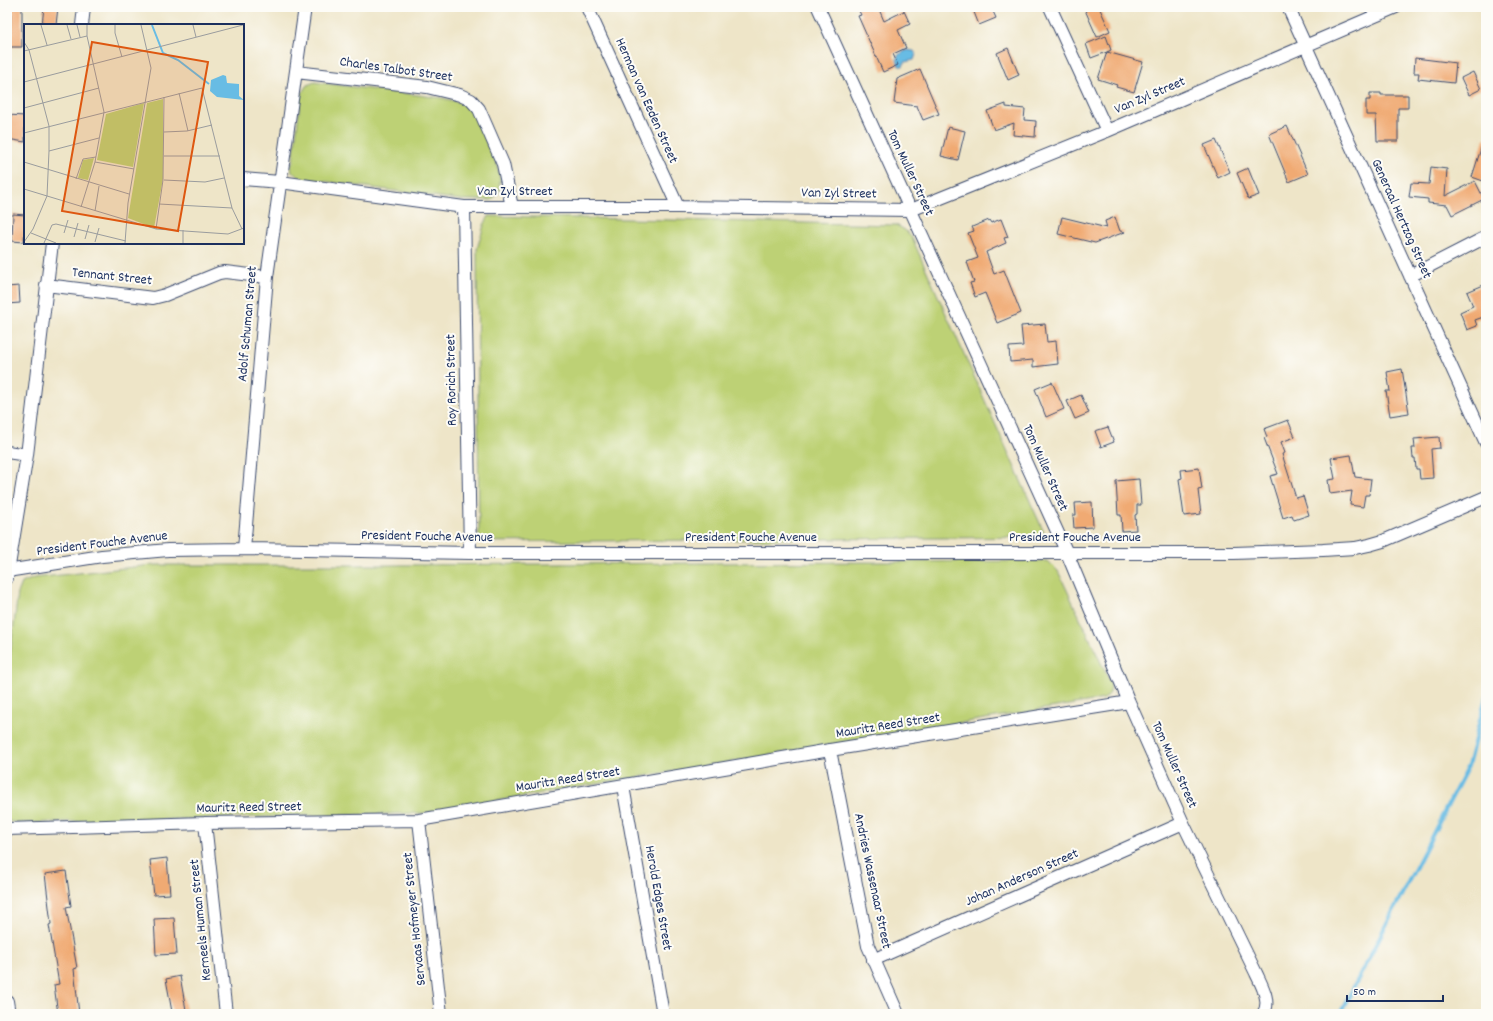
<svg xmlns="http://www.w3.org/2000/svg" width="1493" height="1021" font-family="Dekko,sans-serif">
<rect width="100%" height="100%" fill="#fdfcf7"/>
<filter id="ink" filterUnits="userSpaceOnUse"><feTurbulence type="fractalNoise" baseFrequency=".025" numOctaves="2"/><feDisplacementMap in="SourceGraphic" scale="8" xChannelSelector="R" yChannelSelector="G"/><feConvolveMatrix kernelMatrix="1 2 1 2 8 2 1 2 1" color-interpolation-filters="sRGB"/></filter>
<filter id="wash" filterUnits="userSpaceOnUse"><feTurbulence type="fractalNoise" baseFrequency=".012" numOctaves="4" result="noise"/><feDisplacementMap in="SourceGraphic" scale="16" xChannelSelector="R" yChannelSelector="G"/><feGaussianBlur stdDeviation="0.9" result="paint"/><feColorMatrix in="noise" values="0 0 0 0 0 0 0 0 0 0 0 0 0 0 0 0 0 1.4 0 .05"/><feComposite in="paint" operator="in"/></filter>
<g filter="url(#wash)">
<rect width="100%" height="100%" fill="#eee5c8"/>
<path fill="#bdd175" stroke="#6c806a" d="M314,82L442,98L463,103L474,112L497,165L500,179L499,192L492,200H461L301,178L292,172L291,166L293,161L301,95L306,86Z
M489,216L896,225L905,230L912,238L1046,537L479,542L477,249L484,225Z
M1048,561L1058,571L1111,684L1110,693L1104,699L424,813L18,823L7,821V679L18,593L22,583L34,578L152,565H389Z"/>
<path fill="#68bce4" stroke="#4276a1" d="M907,50L914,51L916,54L914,60L905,62L903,66H899L897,59L898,55Z"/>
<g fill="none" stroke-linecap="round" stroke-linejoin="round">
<path stroke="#68bce4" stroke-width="4" d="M1340,1014L1468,766L1486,697"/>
</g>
<g id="blocks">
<path fill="#f0aa73" d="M11,7H22V47H10Z
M44,7H58L56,25H42Z
M857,7H878L884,21L904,11L910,24L898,30L906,48L893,54L898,65L883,72L858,16L861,15Z
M972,7H991L996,18L979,25Z
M1092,7H1099L1110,31L1097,37L1085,10Z
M1106,36L1111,50L1107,52L1143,62L1134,92L1116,87L1117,85L1098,79L1107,52L1091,58L1086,44Z
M1008,48L1019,75L1008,80L997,53Z
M1415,58L1456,63L1454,83L1418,79L1419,73H1414Z
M920,69L939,114L923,120L917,106L894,103L897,79Z
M1473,72L1481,89L1469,95L1461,78Z
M1370,93H1381V95H1408V108H1398V141H1377L1376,115H1366V100H1370Z
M1006,104V107L1025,109L1024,120L1036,121L1035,137L1013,135L1014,123L994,130L987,111Z
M7,115L25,116V142L7,139Z
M1287,126L1308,174L1289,182L1269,134Z
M948,127L965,131L958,160L941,156Z
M1484,139L1486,140V182L1472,177Z
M1216,140L1230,172L1218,178L1204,145Z
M1431,167L1447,169L1445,196L1475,181L1484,199L1452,215L1447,205L1428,203V199L1409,197L1411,183L1429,184Z
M1248,168L1259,195L1248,199L1237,173Z
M13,214L25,215L24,242L12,241Z
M1062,217L1107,228L1105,221L1115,217L1120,231L1125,232L1095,243L1058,234Z
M1001,219L1008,237L1004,238L1006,243L986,252L994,274L1004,270L1021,313L997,323L985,293L975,297L970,283L974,282L967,262L978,258L968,233L974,231L972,227L989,220L991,223Z
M1486,284V316L1475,320L1477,326L1467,330L1460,312L1473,306L1467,292Z
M19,286L20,303L7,304V287Z
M1045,324L1047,342L1056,341L1058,364L1033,367V360L1010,362L1009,347L1023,346L1021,326Z
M1402,369L1409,413L1390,416L1386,391H1390L1387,372Z
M1052,382L1064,409L1046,417L1035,389Z
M1081,395L1089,413L1075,419L1067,401Z
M1288,420L1295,437L1281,442L1285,453L1282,454L1296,498L1303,496L1309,515L1294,520L1292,515L1283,518L1270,476L1278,474L1264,438L1267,437L1264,429Z
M1108,427L1114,442L1101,447L1095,431Z
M1439,437L1440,448L1431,449L1433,478L1420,479L1419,469H1416L1415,458H1413L1412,448H1415L1414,439Z
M1351,455L1355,477L1371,479L1369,495H1365L1363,507L1350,505L1352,491L1330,494L1328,480L1335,479L1331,458Z
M1199,468L1202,489L1198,490L1201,514L1184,516L1179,479L1182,478L1181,470Z
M1139,479L1141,505H1137V514L1135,515L1136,530L1122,531L1121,515H1118L1116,481Z
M1092,502L1093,527L1074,528L1073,515H1076L1075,503Z
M167,858L170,894L154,895L150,860Z
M66,871L71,906L66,907L77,968L74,969L79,1014H58L54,985L59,984L49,925L51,924L45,874Z
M174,918L177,954L156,955L154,919Z
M180,976L186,1010L172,1012L166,979Z"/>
</g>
</g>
<g filter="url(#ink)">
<use href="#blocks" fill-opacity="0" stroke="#3b4a6e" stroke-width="1"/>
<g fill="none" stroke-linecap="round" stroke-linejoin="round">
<g stroke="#3b4a6e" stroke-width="14">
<path id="minor" d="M587,7L678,207
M818,7L1067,553L1129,702L1183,823L1256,973C1261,984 1272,1002 1263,1014
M1050,7L1107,131
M1288,7L1486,443
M82,25L84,7
M296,72L427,87L460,95L471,100L479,109L503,164L512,207
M243,179L280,182L464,207H678L911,210L1107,131L1396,7
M464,207L470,553
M1410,276L1486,237
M46,285L153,298L165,295L219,273L225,272L267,277
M7,452L27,455
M244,549L267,277L305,7
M7,571L102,556L168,550L244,549L470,553H1234L1323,550L1355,548L1369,545L1383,541L1486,497
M7,578L27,455L52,243
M830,750L868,946L898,1014
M623,786L663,1014
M419,820L441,1014
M205,823L226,1014
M7,829L205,823L419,820L830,750L1129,702
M873,960L1183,823
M7,1001L9,1014"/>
</g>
<use href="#minor" stroke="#fff" stroke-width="12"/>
</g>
</g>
<g text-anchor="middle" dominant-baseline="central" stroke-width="4" stroke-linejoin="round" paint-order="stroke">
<g font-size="14" fill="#1b2f5e" stroke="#fdfcf7">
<text transform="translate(396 70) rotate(8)">Charles Talbot Street</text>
<text transform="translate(1150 96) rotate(-23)">Van Zyl Street</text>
<text transform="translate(646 101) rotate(66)">Herman van Eeden Street</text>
<text transform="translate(910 173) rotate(65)">Tom Muller Street</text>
<text x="515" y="192">Van Zyl Street</text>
<text transform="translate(839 194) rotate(1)">Van Zyl Street</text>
<text transform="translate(1401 219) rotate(66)">Generaal Hertzog Street</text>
<text transform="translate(112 277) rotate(6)">Tennant Street</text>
<text transform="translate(248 324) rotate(-85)">Adolf Schuman Street</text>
<text transform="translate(452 380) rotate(-91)">Roy Rorich Street</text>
<text transform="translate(1045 468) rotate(66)">Tom Muller Street</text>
<text transform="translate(427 537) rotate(1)">President Fouche Avenue</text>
<text x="751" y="538">President Fouche Avenue</text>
<text x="1075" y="538">President Fouche Avenue</text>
<text transform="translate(102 544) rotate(-7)">President Fouche Avenue</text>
<text transform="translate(888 726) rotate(-9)">Mauritz Reed Street</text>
<text transform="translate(1174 765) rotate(66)">Tom Muller Street</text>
<text transform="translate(568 780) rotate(-9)">Mauritz Reed Street</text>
<text transform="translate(249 808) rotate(-1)">Mauritz Reed Street</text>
<text transform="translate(1022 878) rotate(-24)">Johan Anderson Street</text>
<text transform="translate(872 881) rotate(78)">Andries Wassenaar Street</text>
<text transform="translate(658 898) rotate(80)">Herold Edges Street</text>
<text transform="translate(415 919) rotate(-96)">Servaas Hofmeyer Street</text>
<text transform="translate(201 920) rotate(-96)">Kerneels Human Street</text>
</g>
</g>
<g transform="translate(24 24)">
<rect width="220" height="220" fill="#eee5c8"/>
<path d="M139,75V155L130,204L104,194L123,79ZM120,79L109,143L73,136L82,90ZM70,134L64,156L54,154L59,136Z" fill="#bdd175"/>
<path d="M199,51L202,52L203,59L215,60V72L220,76L193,73L186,67L187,56Z" fill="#68bce4"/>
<path fill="none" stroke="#68bce4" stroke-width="2" d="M128,1L139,29L154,36L185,60"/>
<path fill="none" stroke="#9a9c9e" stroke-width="1" d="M17,1L23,21M43,1L47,15M53,1L56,13M91,1V9L98,33M169,1L172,13M0,18L5,26L25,102V127L23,172L9,205L0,218M0,27L63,12M0,58L219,1M155,69L164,107M0,84L75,64M140,108L163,107L188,101M0,109L178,64L208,184L218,205M25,127L75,114M140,132H196M0,138L105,170M71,138L110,145M52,155L59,135L72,133M140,156L181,158L200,154M0,165L132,205L204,210L220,204M135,180L208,184M57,183L71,138L80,88L63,12V1M71,187L75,162M132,205L139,156L140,73M7,209L32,219M40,209L44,196M50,213L54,199M61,215L65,201M71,218L75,204M20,219L28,201L32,200L102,217M101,219L104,179L127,44L117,1M159,219V206"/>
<path fill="#de5710" fill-opacity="0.15" stroke="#de5710" stroke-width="2" d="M68,18L184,38L154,207L38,187Z"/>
<rect width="220" height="220" fill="none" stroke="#1b2f5e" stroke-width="2"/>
</g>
<rect width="1493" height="1021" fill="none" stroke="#fdfcf7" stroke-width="24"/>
<path d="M1347 995v6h96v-6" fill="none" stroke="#1b2f5e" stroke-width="2"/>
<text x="1353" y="995" font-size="12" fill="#1b2f5e" stroke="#fdfcf7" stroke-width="3" paint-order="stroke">50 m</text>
</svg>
